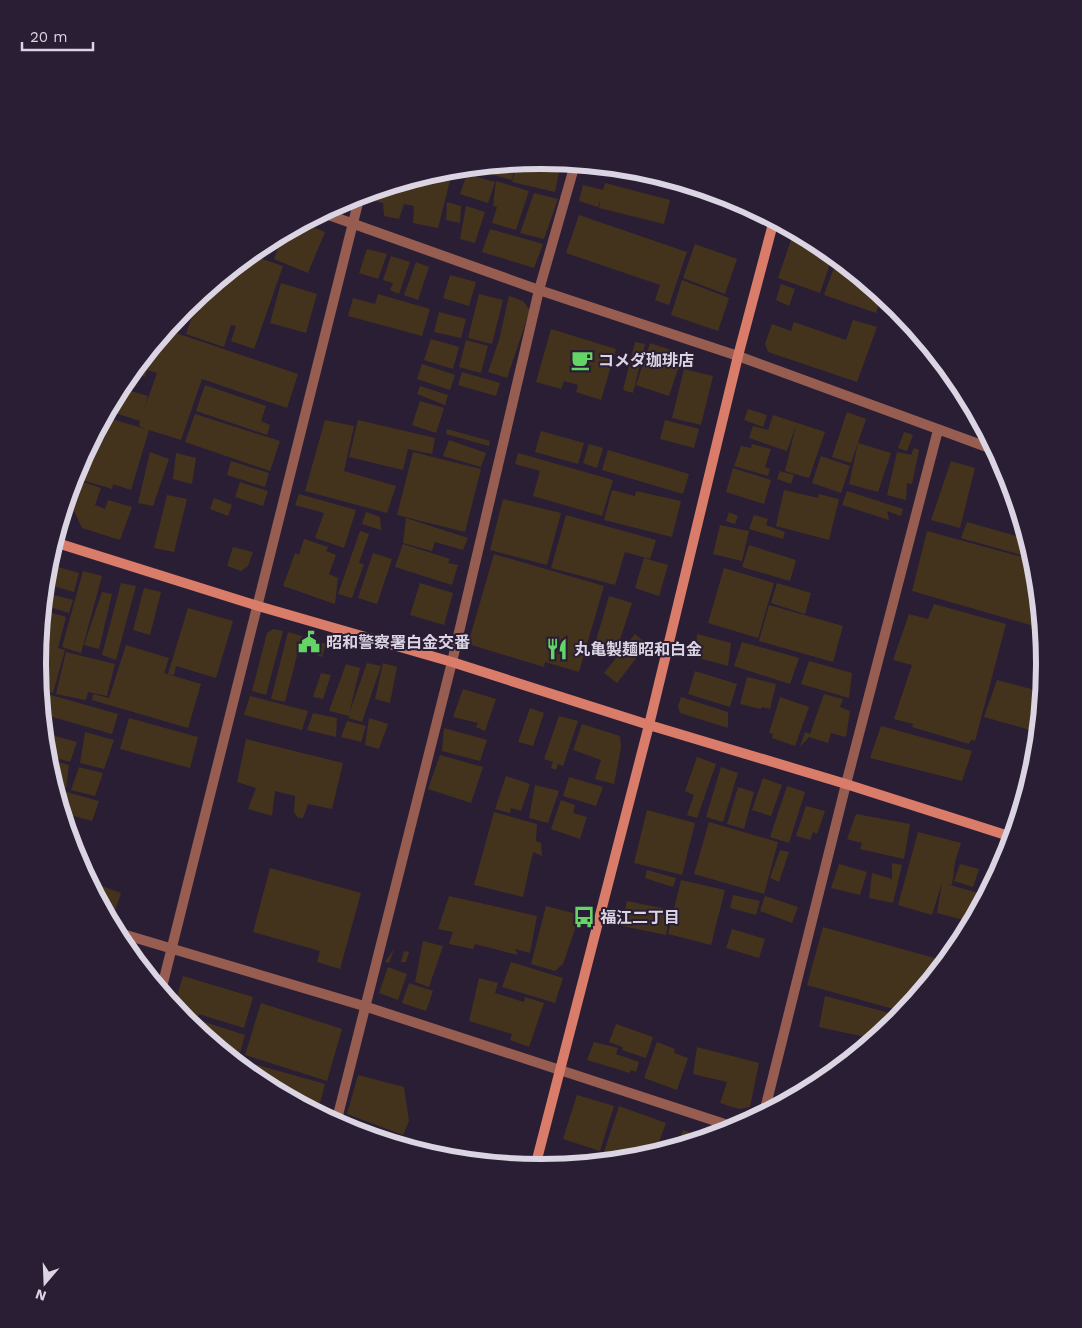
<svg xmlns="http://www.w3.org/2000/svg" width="1082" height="1328" font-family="'Work Sans','Noto Sans JP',sans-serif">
<rect width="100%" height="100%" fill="#291e34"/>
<path fill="#44331c" d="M541,161L561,162L555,192L512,182L516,167L526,169L529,162Z
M515,163L512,180L467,168Z
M453,169L438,228L413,223L414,206L404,204L399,219L384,216L383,203L374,201L377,190L443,170Z
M467,174L495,182L488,203L460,194Z
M496,181L529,191L516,230L492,223L497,207L493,206Z
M605,183L670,200L664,224L599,208L601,197L598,207L579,201L583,185L603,190Z
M534,193L558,199L544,239L520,233Z
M447,202L461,206L460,223L446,220Z
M466,206L485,212L475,243L460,239Z
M579,215L687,252L669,305L655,300L660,285L566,253Z
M303,223L325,232L308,273L274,259L284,233Z
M490,229L543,244L534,268L482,252Z
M794,231L821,246L833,255L820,293L778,278Z
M277,237L271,253L257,249L262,245Z
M695,244L737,259L725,294L683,278Z
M367,249L387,254L378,279L359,273Z
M250,255L283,266L254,349L231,341L236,326L231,325L224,347L186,334L199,296Z
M391,256L410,262L399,294L390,290L393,283L383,280Z
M837,259L882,296L876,313L824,295Z
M416,262L429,267L418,300L404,295Z
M450,275L476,282L469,306L443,298Z
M682,280L729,298L718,331L671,315Z
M281,283L317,294L306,333L270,323Z
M781,284L795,289L789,306L776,300Z
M378,294L430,309L422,336L348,316L353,298L375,304Z
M479,294L503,300L492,344L468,338Z
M509,296L523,301L530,310L507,378L488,372L499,340Z
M439,312L466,319L461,338L434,332Z
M853,320L877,327L857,382L768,352L765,344L772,324L791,331L794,322L846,340Z
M551,329L616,349L601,400L576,392L578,385L564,381L561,389L536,382Z
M167,330L298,374L287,408L202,379L181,440L149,430L131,490L113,484L112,489L79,479L90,446L105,417L145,429L139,426L140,421L112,412L121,388L148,396L144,410L157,373L147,370L145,377L132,372Z
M431,339L459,347L453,369L424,360Z
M466,340L488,346L481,373L459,367Z
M635,342L645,344L633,393L623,390Z
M650,343L683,354L669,396L636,385Z
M422,364L455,375L450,390L417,379Z
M684,369L713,376L701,425L672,418Z
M462,372L500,383L496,396L458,385Z
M205,385L266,406L261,421L270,425L267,435L196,411Z
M420,386L448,395L445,405L417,394Z
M420,401L444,408L436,433L412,425Z
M748,409L767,415L763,427L744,420Z
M847,412L866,419L851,463L832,457Z
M195,414L280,441L270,471L185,442Z
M773,415L825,432L809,478L785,471L796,425L787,451L749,438L753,426L768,430Z
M325,420L354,426L344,471L396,486L387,513L305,491Z
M358,420L435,438L432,454L408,449L403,470L349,457Z
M665,420L699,429L694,448L660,439Z
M447,429L490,441L489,446L446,434Z
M541,431L584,443L578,464L535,452Z
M904,432L913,435L907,451L898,448Z
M449,440L486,453L481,467L443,456Z
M858,443L891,453L878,492L849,484Z
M589,444L603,448L597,468L583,463Z
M752,444L771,449L765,467L770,469L768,476L734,466L741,446L751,448Z
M914,448L919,450L912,484L907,483L906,500L887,495L897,452L911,455Z
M608,450L689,474L683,494L602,470Z
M150,452L169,459L153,506L138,503Z
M413,452L481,469L465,532L397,515Z
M176,453L196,458L192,484L173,479Z
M518,453L613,480L602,516L533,496L540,471L515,464Z
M821,456L850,466L841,493L812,483Z
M231,461L269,473L265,487L227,475Z
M951,461L975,468L960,528L931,520Z
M733,468L771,480L764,504L726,492Z
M780,471L794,475L791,484L777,479Z
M83,482L101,488L95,505L105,509L108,500L132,507L120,540L82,528L73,509Z
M240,482L268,491L263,506L235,497Z
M612,490L635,496L636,491L681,501L672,537L604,520Z
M784,490L818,498L819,494L839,499L829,540L776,526Z
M847,491L903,509L901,516L887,511L889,520L842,505Z
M299,494L356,510L344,548L315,538L324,513L295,505Z
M167,495L187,499L174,552L154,548Z
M214,498L232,505L228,516L210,509Z
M503,499L561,513L547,565L490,550Z
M366,512L380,517L381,530L362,524Z
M729,512L738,516L735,524L726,521Z
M566,515L656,540L650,559L625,552L615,585L551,568Z
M754,515L768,519L766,525L785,532L783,539L749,529Z
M406,518L468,538L463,550L435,542L432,551L403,543Z
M967,522L1027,539L1032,558L961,538Z
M720,525L749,531L742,561L713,554Z
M360,531L369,534L359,563L364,564L352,598L338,594Z
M927,531L1033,560L1041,628L912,591Z
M304,539L328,547L326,551L336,555L329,574L338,578L335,604L283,586L295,553L299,555Z
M403,544L450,559L448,563L458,565L452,585L395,567Z
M749,545L796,560L790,581L742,567Z
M233,547L253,552L248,566L241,571L227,566Z
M373,553L392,559L377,604L358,598Z
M494,554L604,586L579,672L545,662L544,667L468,644Z
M644,558L668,565L659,596L635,588Z
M58,567L79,573L74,592L53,586Z
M724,568L774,583L758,638L708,623Z
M83,571L102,576L81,653L62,647Z
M121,583L136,586L116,660L102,655Z
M420,583L453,593L444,625L410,615Z
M777,583L811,593L805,614L771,603Z
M144,588L161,592L150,635L133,630Z
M102,592L112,594L99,649L84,645Z
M54,595L73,600L69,613L50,607Z
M609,596L632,603L614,658L593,651Z
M934,604L1006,624L975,741L971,740L969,744L912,727L913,724L894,719L912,665L893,660L909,614L928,619Z
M769,605L843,626L833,662L759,641Z
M188,608L233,621L216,678L176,666L174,675L168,674Z
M49,612L66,617L58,648L65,650L53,693L40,689L38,664L39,644Z
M273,629L283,631L266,695L252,691L267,633Z
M288,632L302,636L285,702L271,699Z
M635,634L647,644L617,683L604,673Z
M697,634L731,643L728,666L695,657Z
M317,641L326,644L322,657L317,655Z
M742,642L799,658L790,684L734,666Z
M126,645L169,658L164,673L201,684L188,728L92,700L93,694L109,698Z
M66,652L115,664L107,696L88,692L86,700L56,694Z
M809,661L852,673L849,698L801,684Z
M367,663L381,666L362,722L348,718L349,716L329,711L346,664L360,668L349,714Z
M383,663L397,667L390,703L375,699Z
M695,671L737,684L730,707L688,694Z
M321,673L331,675L323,699L313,697Z
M747,677L776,684L770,709L762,707L761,709L740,704Z
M997,680L1042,692L1038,732L984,717Z
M463,689L496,699L485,731L476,727L478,723L453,717Z
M40,692L118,714L112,734L42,714Z
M824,694L843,699L840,707L850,711L846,737L831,733L828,743L809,737L800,747L805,732L810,734Z
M250,696L308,711L302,730L244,715Z
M681,697L728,712V728L680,713L678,706Z
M780,697L809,707L795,746L772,738L773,734L769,733Z
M530,708L544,713L533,746L518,742Z
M313,713L337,718L336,737L307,730Z
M559,716L578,721L563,766L558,764L556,770L551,768L553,762L544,759Z
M129,718L198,737L190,768L120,749Z
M369,718L388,724L379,749L365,745Z
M347,721L366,726L361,742L341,737Z
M582,724L620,736L621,747L614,784L595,779L601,760L573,750Z
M881,726L972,751L962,781L870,758Z
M444,728L487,740L480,761L442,751Z
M85,732L114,740L104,769L80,763Z
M44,733L77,742L70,762L46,755Z
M246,739L343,763L332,809L308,804L303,818H298L294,812L295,796L275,791L272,816L248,809L256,788L237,782Z
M440,755L483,767L471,803L428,789Z
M697,757L716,764L697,818L687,815L694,795L685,791Z
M47,759L69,765L66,788L54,785Z
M79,767L103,773L95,796L71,790Z
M721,767L738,773L723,822L706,817Z
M506,776L530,784L521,811L511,808L510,813L495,809Z
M569,777L603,787L596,806L563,796Z
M763,778L782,785L771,816L752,810Z
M535,785L559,791L548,823L529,818Z
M787,786L805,792L789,843L770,837Z
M738,787L754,792L744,829L727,824Z
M55,789L99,801L92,821L63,813Z
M561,800L575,805L573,813L587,817L580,839L551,829Z
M806,806L825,811L817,834L813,832L810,840L796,836Z
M647,810L695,823L682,875L634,863Z
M494,812L537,824L536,841L541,843L542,856L533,852L523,897L474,885Z
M856,814L910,824L904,859L860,849L862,843L847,839Z
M709,822L778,842L764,894L694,874Z
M918,832L961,843L955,862L952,885L946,884L986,895L971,922L937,913L942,883L932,915L898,905Z
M780,850L789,852L779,882L770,878Z
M993,859L1003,862L987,892L982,891Z
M892,863L902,865L893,903L869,898L872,873L892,879Z
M839,864L867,872L860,895L831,888Z
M960,864L979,869L973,887L954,881Z
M270,868L361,893L340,969L317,962L320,951L253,932Z
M647,870L676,878L673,887L645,878Z
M681,880L725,890L711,945L668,934Z
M90,882L121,893L112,919L108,917Z
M733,895L760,901L756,915L730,908Z
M449,896L537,916L530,953L515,949L518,955L475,944L473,949L449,944L453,932L438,929Z
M765,896L798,907L792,923L760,911Z
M627,901L671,910L666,935L622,926Z
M546,906L580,915L563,964L555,971L531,964Z
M823,927L945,961L904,1012L807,985Z
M732,929L765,939L759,958L726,948Z
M423,941L443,946L429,987L415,982Z
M394,949L389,963L385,962Z
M404,951L409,952L406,962H401Z
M511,962L563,978L555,1003L502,987Z
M388,967L407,974L398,1000L379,993Z
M183,976L253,997L244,1028L199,1014L195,1028L185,1020L174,1006Z
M479,978L498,983L495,993L524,1002L525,997L544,1003L529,1047L510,1040L512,1034L469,1021Z
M409,983L433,991L426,1011L402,1003Z
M825,996L897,1015L895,1022L881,1032L874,1039L819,1027Z
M261,1003L342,1029L327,1081L245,1055Z
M201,1021L245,1035L237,1063L198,1030Z
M616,1024L653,1037L646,1058L622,1050L623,1047L609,1042Z
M594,1042L618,1048L616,1054L639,1062L636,1072L631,1070L630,1073L587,1060Z
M657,1042L675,1049L674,1053L688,1058L677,1090L644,1078Z
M697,1047L759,1063L750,1107L739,1109L720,1103L727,1082L693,1074Z
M247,1062L325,1084L320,1103L279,1092L261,1082L245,1070Z
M358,1075L404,1087L409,1121L403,1135L347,1114Z
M577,1095L614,1106L600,1151L563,1139Z
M302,1104L319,1109L318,1113Z
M619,1106L666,1123L655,1153L639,1158L619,1160L603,1155Z
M355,1126L400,1142L399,1145L353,1131Z
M683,1130L689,1132L686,1141L680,1140Z
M668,1141L680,1145L666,1150Z"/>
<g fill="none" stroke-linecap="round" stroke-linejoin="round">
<path stroke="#975d51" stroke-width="10" d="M323,213L539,290L738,356L995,450
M116,932L364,1006L737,1128
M161,991L360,195
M764,1113L846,784L938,430
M336,1123L452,662L539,290L575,164"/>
<path stroke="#d97c69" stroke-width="10" d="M54,542L258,606L452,662L649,725L846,784L1012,837
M535,1167L649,725L738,356L774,220"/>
</g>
<defs>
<g id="cafe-bare" transform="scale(1.725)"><path d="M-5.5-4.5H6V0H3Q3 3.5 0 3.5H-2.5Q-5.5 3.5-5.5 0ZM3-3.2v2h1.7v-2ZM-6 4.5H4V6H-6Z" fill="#65d467" stroke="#291e34" stroke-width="2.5" paint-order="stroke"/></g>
<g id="civic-bare" transform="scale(1.725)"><path d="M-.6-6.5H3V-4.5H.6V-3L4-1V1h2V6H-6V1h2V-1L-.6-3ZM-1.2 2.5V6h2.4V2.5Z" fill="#65d467" stroke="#291e34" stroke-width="2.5" paint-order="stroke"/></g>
<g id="restaurant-bare" transform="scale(1.725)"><path d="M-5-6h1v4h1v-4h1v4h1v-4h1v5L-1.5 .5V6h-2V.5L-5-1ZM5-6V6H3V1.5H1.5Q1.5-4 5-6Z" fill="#65d467" stroke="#291e34" stroke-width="2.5" paint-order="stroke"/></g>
<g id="bus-bare" transform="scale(1.725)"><path d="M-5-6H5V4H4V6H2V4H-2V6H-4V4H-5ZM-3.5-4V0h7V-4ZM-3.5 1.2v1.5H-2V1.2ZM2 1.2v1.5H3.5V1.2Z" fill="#65d467" stroke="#291e34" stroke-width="2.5" paint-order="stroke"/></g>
</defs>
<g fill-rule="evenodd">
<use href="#cafe-bare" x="582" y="360"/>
<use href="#civic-bare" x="309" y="642"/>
<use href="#restaurant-bare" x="557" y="649"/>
<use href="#bus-bare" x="584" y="917"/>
</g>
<g text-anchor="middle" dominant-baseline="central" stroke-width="4" stroke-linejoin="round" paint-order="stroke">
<g font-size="16" font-weight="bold" fill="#dbd4e3" stroke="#291e34" text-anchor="start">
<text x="598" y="360">コメダ珈琲店</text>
<text x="326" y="642">昭和警察署白金交番</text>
<text x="574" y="649">丸亀製麺昭和白金</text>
<text x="600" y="917">福江二丁目</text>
</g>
</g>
<path d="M0 0H1082V1328H0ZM46 664a495 495 0 1 1 990 0a495 495 0 1 1-990 0Z" fill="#291e34" fill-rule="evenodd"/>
<path fill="none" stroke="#dbd4e3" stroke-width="6" d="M46 664a495 495 0 1 1 990 0a495 495 0 1 1-990 0Z"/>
<g transform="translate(45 1283) rotate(199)" stroke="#291e34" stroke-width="4" paint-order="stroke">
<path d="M0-4L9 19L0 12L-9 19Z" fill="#dbd4e3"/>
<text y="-8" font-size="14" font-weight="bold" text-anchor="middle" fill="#dbd4e3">N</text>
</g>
<path d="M22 42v8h71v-8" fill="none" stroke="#dbd4e3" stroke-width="2.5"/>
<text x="30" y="42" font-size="15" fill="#dbd4e3" stroke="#291e34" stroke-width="4" paint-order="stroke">20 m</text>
</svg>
